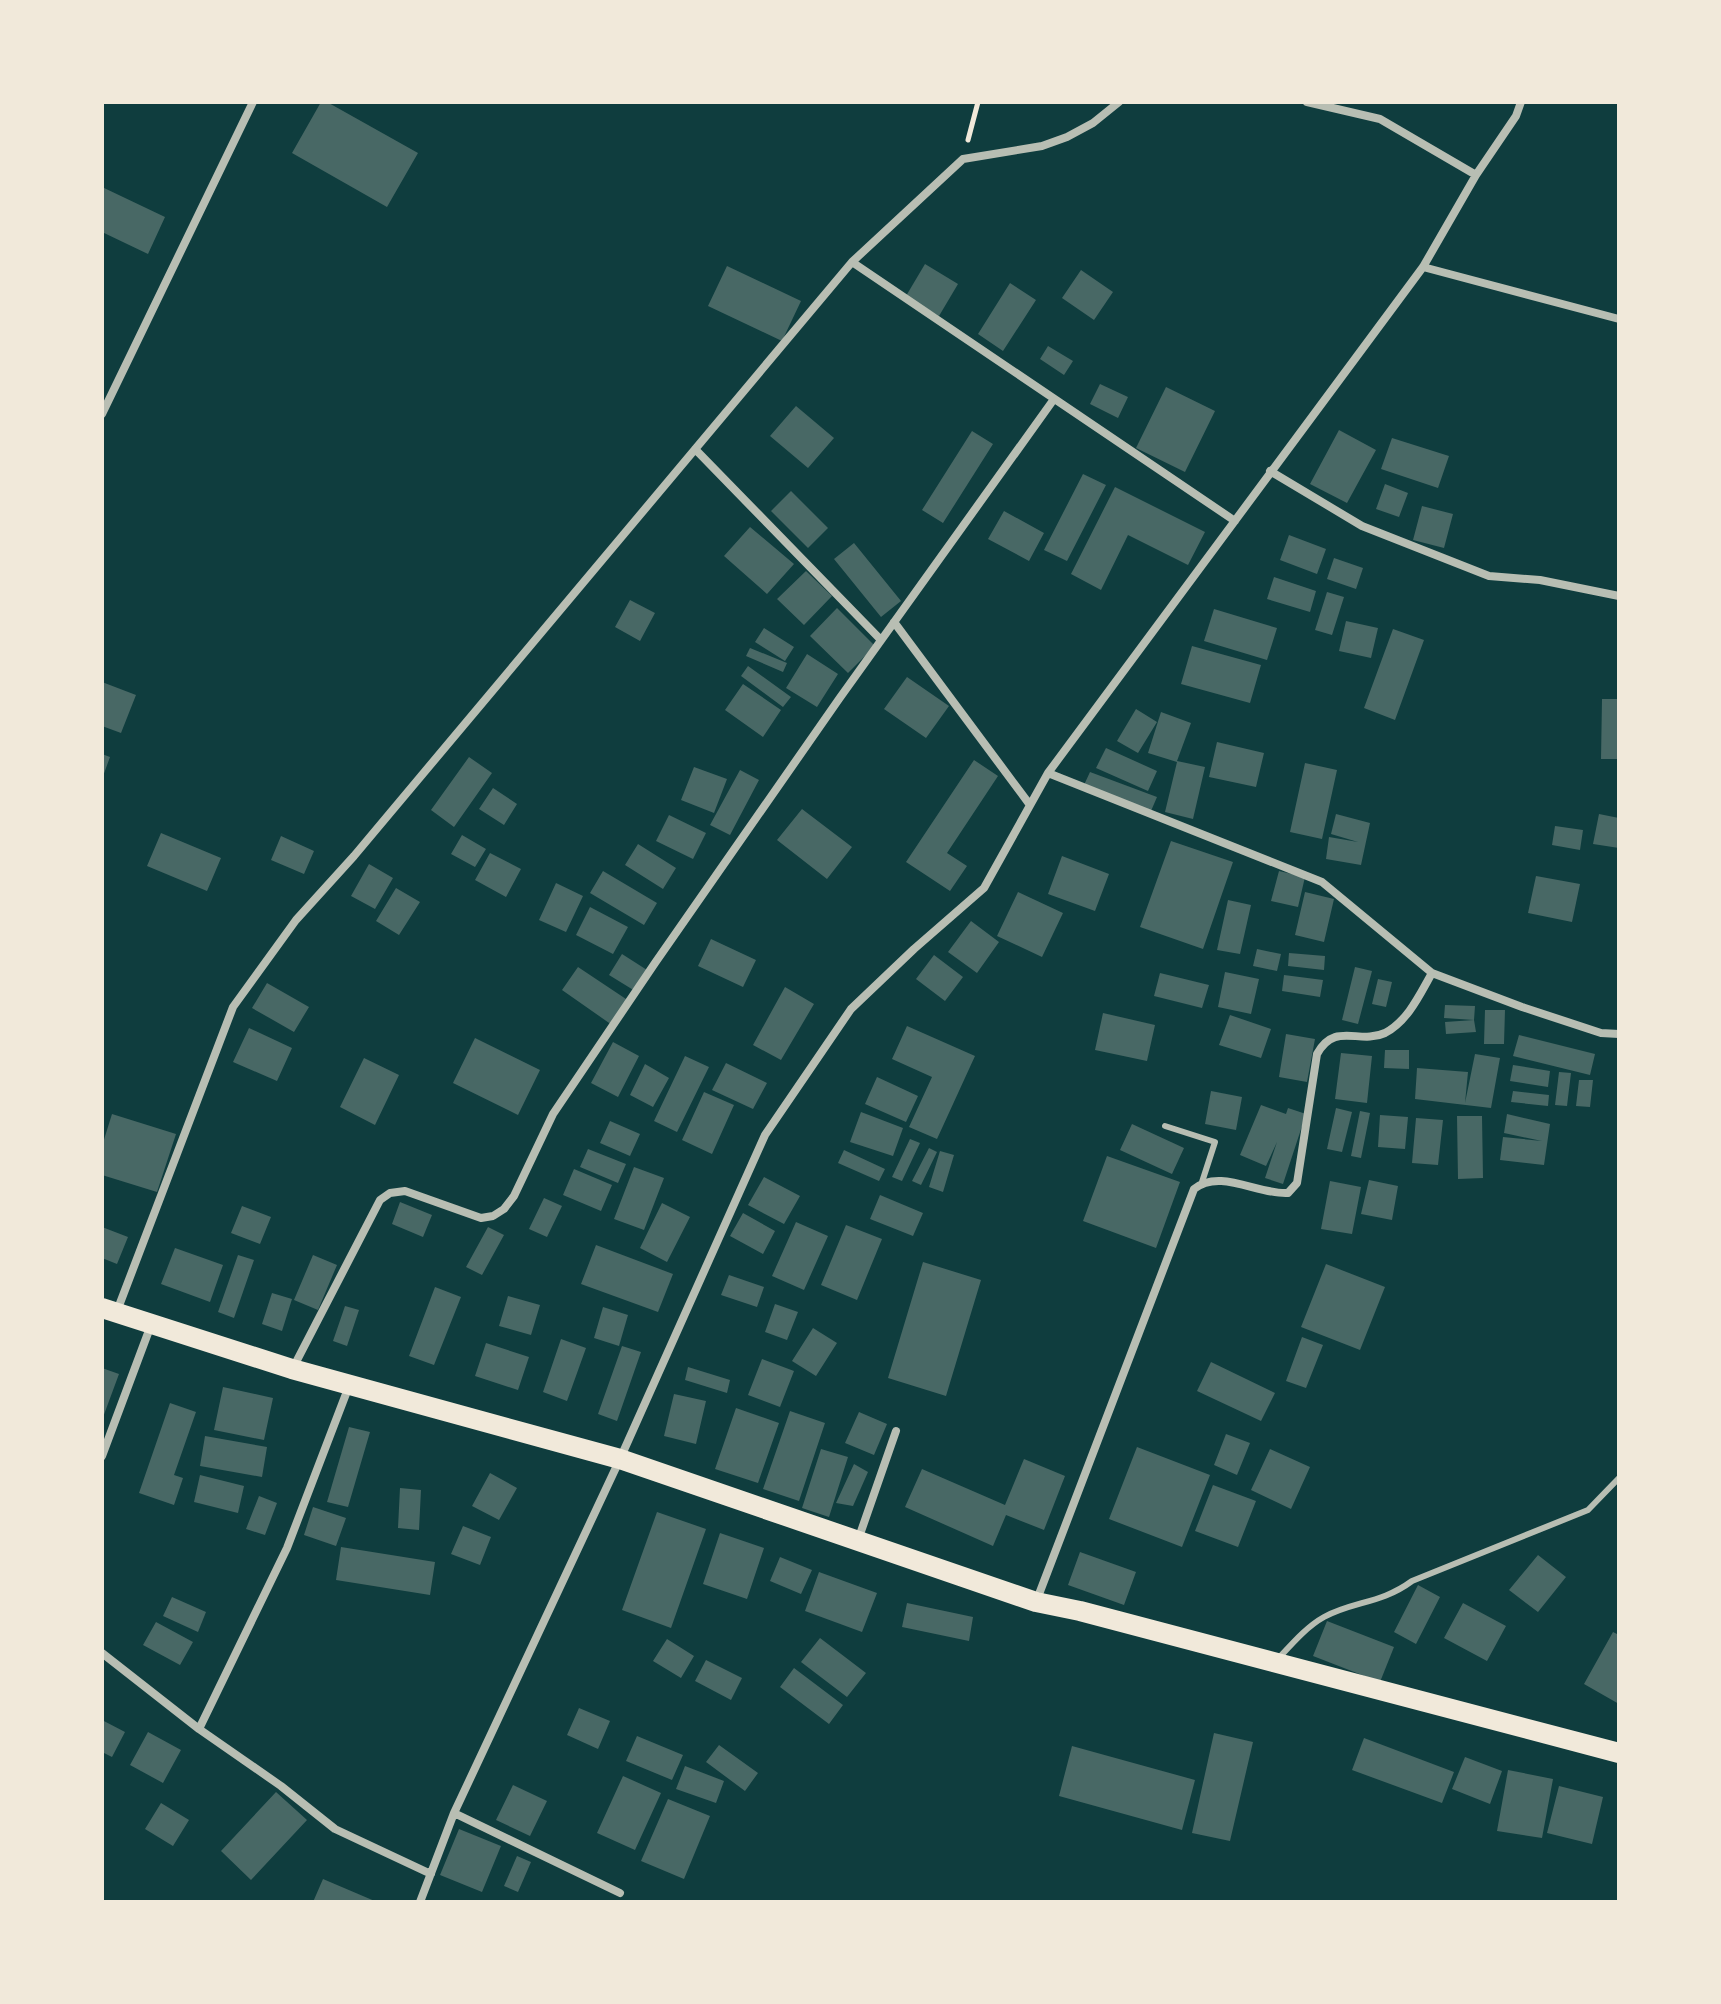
<svg xmlns="http://www.w3.org/2000/svg" width="1721" height="2004" font-family="Roboto,sans-serif">
<rect width="100%" height="100%" fill="#0f3d3e"/>
<path fill="#486865" d="M321,102H327L418,153L387,207L292,153Z
M102,187L165,217L148,254L102,232Z
M925,264L958,284L939,316L906,296Z
M727,266L801,301L782,341L708,306Z
M1081,270L1113,292L1094,320L1062,298Z
M1010,283L1036,300L1003,351L978,334Z
M1048,346L1073,361L1064,375L1040,359Z
M1100,384L1128,397L1118,418L1090,404Z
M1166,387L1215,411L1185,472L1136,448Z
M796,406L834,438L808,468L770,436Z
M1339,430L1376,450L1347,503L1310,484Z
M972,431L993,444L943,523L922,510Z
M1392,438L1449,456L1438,488L1381,469Z
M1083,474L1106,485L1067,561L1044,550Z
M1385,484L1408,493L1399,517L1376,509Z
M1115,487L1205,532L1188,565L1128,535L1101,590L1071,574Z
M791,491L828,528L808,548L771,511Z
M1422,506L1453,514L1444,548L1413,540Z
M1004,511L1044,533L1029,561L988,539Z
M750,527L794,564L767,594L724,556Z
M1289,535L1326,549L1317,574L1280,560Z
M854,543L901,601L881,617L834,559Z
M1334,558L1363,568L1356,589L1327,579Z
M806,571L832,596L804,625L777,599Z
M1274,577L1316,591L1310,612L1267,599Z
M1327,592L1344,597L1332,635L1315,630Z
M630,600L655,613L640,641L615,627Z
M837,608L875,646L848,673L810,636Z
M1214,609L1277,628L1267,660L1204,641Z
M1346,621L1378,628L1371,658L1339,651Z
M764,628L794,647L785,661L755,642Z
M1393,629L1424,640L1395,720L1364,708Z
M1192,646L1261,665L1250,703L1181,684Z
M750,648L787,663L783,672L746,656Z
M807,654L838,674L817,707L786,688Z
M748,666L791,697L783,707L741,676Z
M907,677L949,706L926,738L884,709Z
M102,682L136,695L121,733L102,726Z
M743,684L781,710L763,737L725,710Z
M1602,699H1619V759H1601Z
M1136,709L1157,722L1138,753L1117,741Z
M1161,712L1191,723L1177,761L1205,767L1193,819L1165,812L1177,762L1148,753Z
M1217,742L1264,753L1256,787L1209,777Z
M1106,748L1157,771L1148,791L1096,768Z
M102,754L110,757L102,779Z
M469,757L492,773L454,827L431,810Z
M974,760L998,776L947,853L967,866L950,891L906,862Z
M1305,763L1337,770L1322,839L1290,832Z
M694,767L727,779L714,813L681,800Z
M740,770L759,780L730,835L710,825Z
M1090,772L1157,797L1151,811L1084,785Z
M493,788L517,804L504,825L479,809Z
M802,809L852,847L827,879L777,840Z
M1336,814L1370,823L1361,865L1326,859L1329,837L1358,842L1331,834Z
M1599,814L1619,818V848L1593,844Z
M669,815L706,833L693,859L656,841Z
M1555,826L1583,830L1580,850L1552,845Z
M161,833L221,858L207,891L147,866Z
M462,835L486,849L475,867L451,854Z
M281,836L314,851L304,874L271,860Z
M1171,841L1233,862L1203,949L1140,927Z
M638,844L676,868L663,889L625,865Z
M490,853L521,869L506,897L475,880Z
M1062,856L1109,874L1095,911L1048,894Z
M369,864L393,878L375,909L351,896Z
M603,871L657,903L644,925L590,893Z
M1279,871L1305,877L1298,907L1271,901Z
M1536,876L1580,884L1572,922L1528,913Z
M556,883L583,896L566,932L539,920Z
M396,888L420,902L399,935L376,921Z
M1018,892L1063,913L1042,957L997,936Z
M1305,892L1334,899L1324,942L1295,935Z
M1228,900L1251,905L1240,954L1217,950Z
M590,907L628,927L613,954L576,935Z
M971,921L999,942L977,973L948,952Z
M711,939L756,960L743,987L698,966Z
M1257,949L1281,954L1277,971L1253,966Z
M1289,953L1325,956L1324,970L1288,966Z
M622,954L647,970L635,991L609,975Z
M934,955L963,977L945,1001L916,979Z
M578,967L629,1001L612,1025L562,990Z
M1355,967L1372,971L1358,1024L1342,1020Z
M1225,972L1259,979L1251,1014L1218,1007Z
M1160,973L1209,985L1202,1008L1154,996Z
M1284,975L1323,980L1320,997L1282,991Z
M1378,979L1392,982L1386,1007L1372,1004Z
M267,983L309,1007L294,1032L252,1008Z
M785,987L814,1004L781,1060L753,1045Z
M1445,1005L1475,1006L1474,1020L1444,1018Z
M1485,1010H1505L1504,1044H1484Z
M1103,1013L1155,1025L1147,1061L1095,1050Z
M1230,1015L1271,1029L1261,1058L1219,1045Z
M1474,1020L1476,1032L1446,1034L1445,1022Z
M907,1026L975,1056L937,1139L909,1127L932,1077L892,1059Z
M249,1028L292,1048L277,1081L233,1062Z
M1286,1034L1315,1039L1307,1082L1279,1077Z
M1519,1035L1595,1054L1590,1075L1513,1056Z
M475,1038L540,1070L518,1115L453,1083Z
M613,1042L639,1056L618,1097L591,1083Z
M1385,1050H1409V1069L1384,1068Z
M1341,1053L1372,1056L1367,1103L1335,1099Z
M1475,1054L1500,1058L1491,1108L1415,1099L1417,1068L1468,1072L1465,1103Z
M685,1056L709,1067L677,1132L654,1121Z
M364,1058L399,1075L375,1125L340,1107Z
M726,1063L767,1083L753,1109L712,1090Z
M645,1064L669,1078L653,1107L630,1095Z
M1513,1065L1550,1071L1548,1087L1510,1081Z
M1559,1072L1571,1073L1567,1106L1555,1105Z
M877,1077L918,1096L906,1122L865,1104Z
M1579,1080H1593L1590,1107L1576,1106Z
M1211,1091L1242,1097L1236,1130L1205,1124Z
M1513,1091L1549,1095L1548,1106L1511,1102Z
M704,1092L734,1105L712,1154L682,1140Z
M1261,1105L1286,1114L1288,1108L1306,1114L1283,1184L1265,1178L1277,1142L1266,1166L1240,1155Z
M1336,1108L1352,1112L1342,1152L1327,1149Z
M1360,1111L1370,1113L1361,1158L1351,1156Z
M861,1112L903,1128L893,1156L850,1142Z
M112,1114L176,1134L157,1192L102,1175V1146Z
M1507,1114L1550,1124L1544,1165L1500,1160L1503,1137L1542,1141L1504,1133Z
M1380,1115L1408,1117L1405,1149L1378,1147Z
M1457,1116H1482L1483,1178L1458,1179Z
M1416,1118L1443,1120L1438,1165L1412,1163Z
M610,1121L640,1134L630,1156L600,1143Z
M1132,1124L1184,1148L1172,1174L1120,1150Z
M910,1139L920,1143L902,1181L892,1177Z
M929,1148L937,1152L921,1185L912,1181Z
M588,1149L626,1164L618,1183L580,1167Z
M844,1150L885,1169L879,1181L838,1163Z
M940,1151L954,1155L943,1192L929,1187Z
M1107,1156L1180,1182L1156,1248L1083,1221Z
M634,1167L664,1178L644,1230L614,1219Z
M574,1169L612,1185L601,1211L563,1195Z
M764,1177L800,1196L784,1224L748,1205Z
M1369,1180L1398,1186L1392,1220L1361,1214Z
M1330,1181L1361,1187L1352,1234L1321,1229Z
M880,1195L923,1213L913,1236L870,1219Z
M544,1198L562,1206L547,1237L529,1229Z
M400,1202L432,1215L423,1237L392,1224Z
M662,1203L690,1217L667,1262L640,1248Z
M242,1206L271,1217L260,1244L231,1233Z
M743,1213L775,1231L763,1254L730,1236Z
M796,1222L828,1236L804,1290L772,1276Z
M846,1225L882,1239L857,1300L821,1285Z
M102,1227L128,1237L117,1264L102,1258Z
M488,1227L504,1235L482,1275L466,1267Z
M596,1245L673,1274L658,1312L581,1284Z
M175,1248L223,1265L210,1302L161,1284Z
M238,1255L254,1260L234,1318L218,1312Z
M313,1255L337,1265L318,1310L294,1300Z
M923,1262L981,1280L946,1396L888,1378Z
M1326,1264L1385,1287L1360,1350L1301,1327Z
M729,1275L764,1287L757,1307L721,1295Z
M435,1287L461,1297L434,1365L409,1356Z
M272,1293L292,1299L282,1331L262,1324Z
M508,1296L540,1305L531,1335L499,1326Z
M775,1304L798,1312L787,1340L765,1332Z
M345,1306L359,1310L347,1346L333,1341Z
M603,1307L628,1315L619,1346L594,1338Z
M813,1328L837,1343L816,1376L792,1361Z
M1302,1337L1323,1345L1306,1388L1286,1381Z
M561,1339L586,1348L567,1401L543,1392Z
M486,1343L529,1357L518,1390L475,1376Z
M622,1346L641,1352L617,1421L598,1414Z
M762,1359L794,1371L780,1407L748,1395Z
M1211,1362L1275,1393L1261,1421L1197,1391Z
M688,1367L730,1380L727,1393L685,1380Z
M102,1368L119,1374L102,1420Z
M223,1387L273,1398L264,1440L214,1430Z
M674,1394L706,1401L696,1444L664,1436Z
M170,1403L196,1412L174,1475L183,1478L174,1505L139,1493Z
M736,1408L779,1423L758,1483L715,1469Z
M790,1411L825,1423L799,1501L763,1489Z
M859,1412L887,1424L874,1455L845,1443Z
M349,1427L370,1432L348,1507L327,1502Z
M1226,1434L1250,1443L1237,1475L1214,1465Z
M205,1436L267,1447L262,1477L200,1466Z
M1137,1447L1210,1475L1182,1547L1109,1519Z
M821,1449L848,1457L829,1517L802,1508Z
M1270,1449L1310,1467L1291,1509L1251,1490Z
M1024,1459L1065,1476L1044,1530L1006,1515L993,1546L905,1507L922,1469L1005,1505Z
M854,1464L868,1472L853,1506L836,1503Z
M490,1473L517,1488L499,1520L472,1506Z
M200,1475L244,1486L238,1513L194,1502Z
M1213,1485L1256,1501L1238,1547L1195,1531Z
M400,1488L421,1490L419,1530L398,1528Z
M259,1496L277,1503L265,1535L246,1529Z
M313,1507L346,1518L336,1546L304,1535Z
M657,1512L706,1529L671,1628L622,1610Z
M463,1526L491,1537L480,1565L451,1554Z
M720,1533L764,1548L747,1599L703,1584Z
M341,1547L435,1562L430,1595L336,1580Z
M1080,1552L1136,1572L1124,1605L1068,1585Z
M1538,1555L1566,1577L1538,1612L1509,1590Z
M780,1557L812,1570L801,1594L770,1581Z
M819,1572L877,1593L862,1632L805,1611Z
M1418,1585L1440,1597L1416,1644L1394,1632Z
M172,1597L206,1612L198,1632L163,1616Z
M907,1603L973,1617L969,1641L902,1627Z
M1463,1603L1506,1626L1487,1661L1444,1638Z
M1327,1621L1394,1647L1380,1682L1313,1656Z
M156,1622L193,1642L180,1665L143,1645Z
M1613,1632L1619,1635V1704L1584,1684Z
M820,1638L866,1673L847,1697L801,1662Z
M667,1639L694,1656L681,1678L653,1661Z
M706,1660L742,1678L731,1700L695,1681Z
M794,1668L843,1705L829,1724L780,1687Z
M579,1708L610,1721L598,1749L567,1735Z
M102,1720L125,1732L112,1757L102,1752Z
M148,1732L181,1750L163,1783L130,1765Z
M1214,1733L1253,1742L1230,1841L1192,1833Z
M637,1736L683,1755L672,1780L626,1761Z
M1364,1738L1454,1772L1442,1803L1352,1770Z
M719,1745L758,1773L745,1791L706,1762Z
M1072,1746L1195,1780L1182,1830L1059,1796Z
M1465,1757L1502,1771L1490,1804L1452,1789Z
M685,1766L724,1781L716,1803L676,1789Z
M1508,1770L1553,1779L1542,1838L1497,1831Z
M623,1776L661,1793L635,1850L597,1833Z
M513,1785L547,1801L530,1836L496,1820Z
M1559,1786L1603,1797L1592,1844L1547,1833Z
M276,1792L307,1820L251,1880L221,1851Z
M668,1799L710,1816L684,1879L641,1861Z
M161,1803L189,1820L173,1846L145,1829Z
M459,1829L501,1846L482,1892L440,1875Z
M517,1856L531,1862L518,1892L504,1886Z
M323,1879L377,1902H313Z"/>
<g fill="none" stroke-linecap="round" stroke-linejoin="round">
<path stroke="#f1e9da" stroke-width="5" d="M968,140L978,102"/>
<path stroke="#b8beb3" stroke-width="6" d="M1165,1126L1215,1142L1202,1182
M1277,1660C1291,1645 1306,1627 1324,1617C1353,1601 1381,1604 1412,1581L1588,1510L1619,1478"/>
<path stroke="#b8beb3" stroke-width="8" d="M1307,102L1380,119L1476,175
M852,262L1235,521
M1423,267L1619,319
M102,414L253,102
M695,449L881,640
M1270,471L1362,526L1489,576L1540,580L1619,596
M894,622L1030,805
M1048,773L1322,882L1432,973L1522,1007L1601,1033L1619,1034
M117,1311L233,1007L296,920L354,856L852,262L963,159L1042,146L1067,137L1093,123L1119,102
M293,1368L380,1200L390,1193L405,1191L481,1218L493,1216L504,1209L514,1196L553,1114L655,963L839,699L1054,399
M349,1386L287,1548L199,1729L281,1786L335,1829L431,1874
M102,1456L151,1325
M858,1540L896,1431
M1036,1602L1194,1189C1220,1168 1258,1195 1288,1193L1297,1183L1317,1054C1335,1021 1359,1045 1385,1033C1408,1021 1420,994 1432,973
M102,1653L199,1729
M454,1813L620,1893
M420,1902L454,1813L620,1459L765,1135L851,1009L914,949L984,888L1048,773L1423,267L1476,175L1516,116L1521,102"/>
<path stroke="#f1e9da" stroke-width="20" d="M102,1308L292,1369L620,1459L1036,1602L1080,1611L1619,1753"/>
</g>
<rect width="1721" height="2004" fill="none" stroke="#f1e9da" stroke-width="208"/>
</svg>
